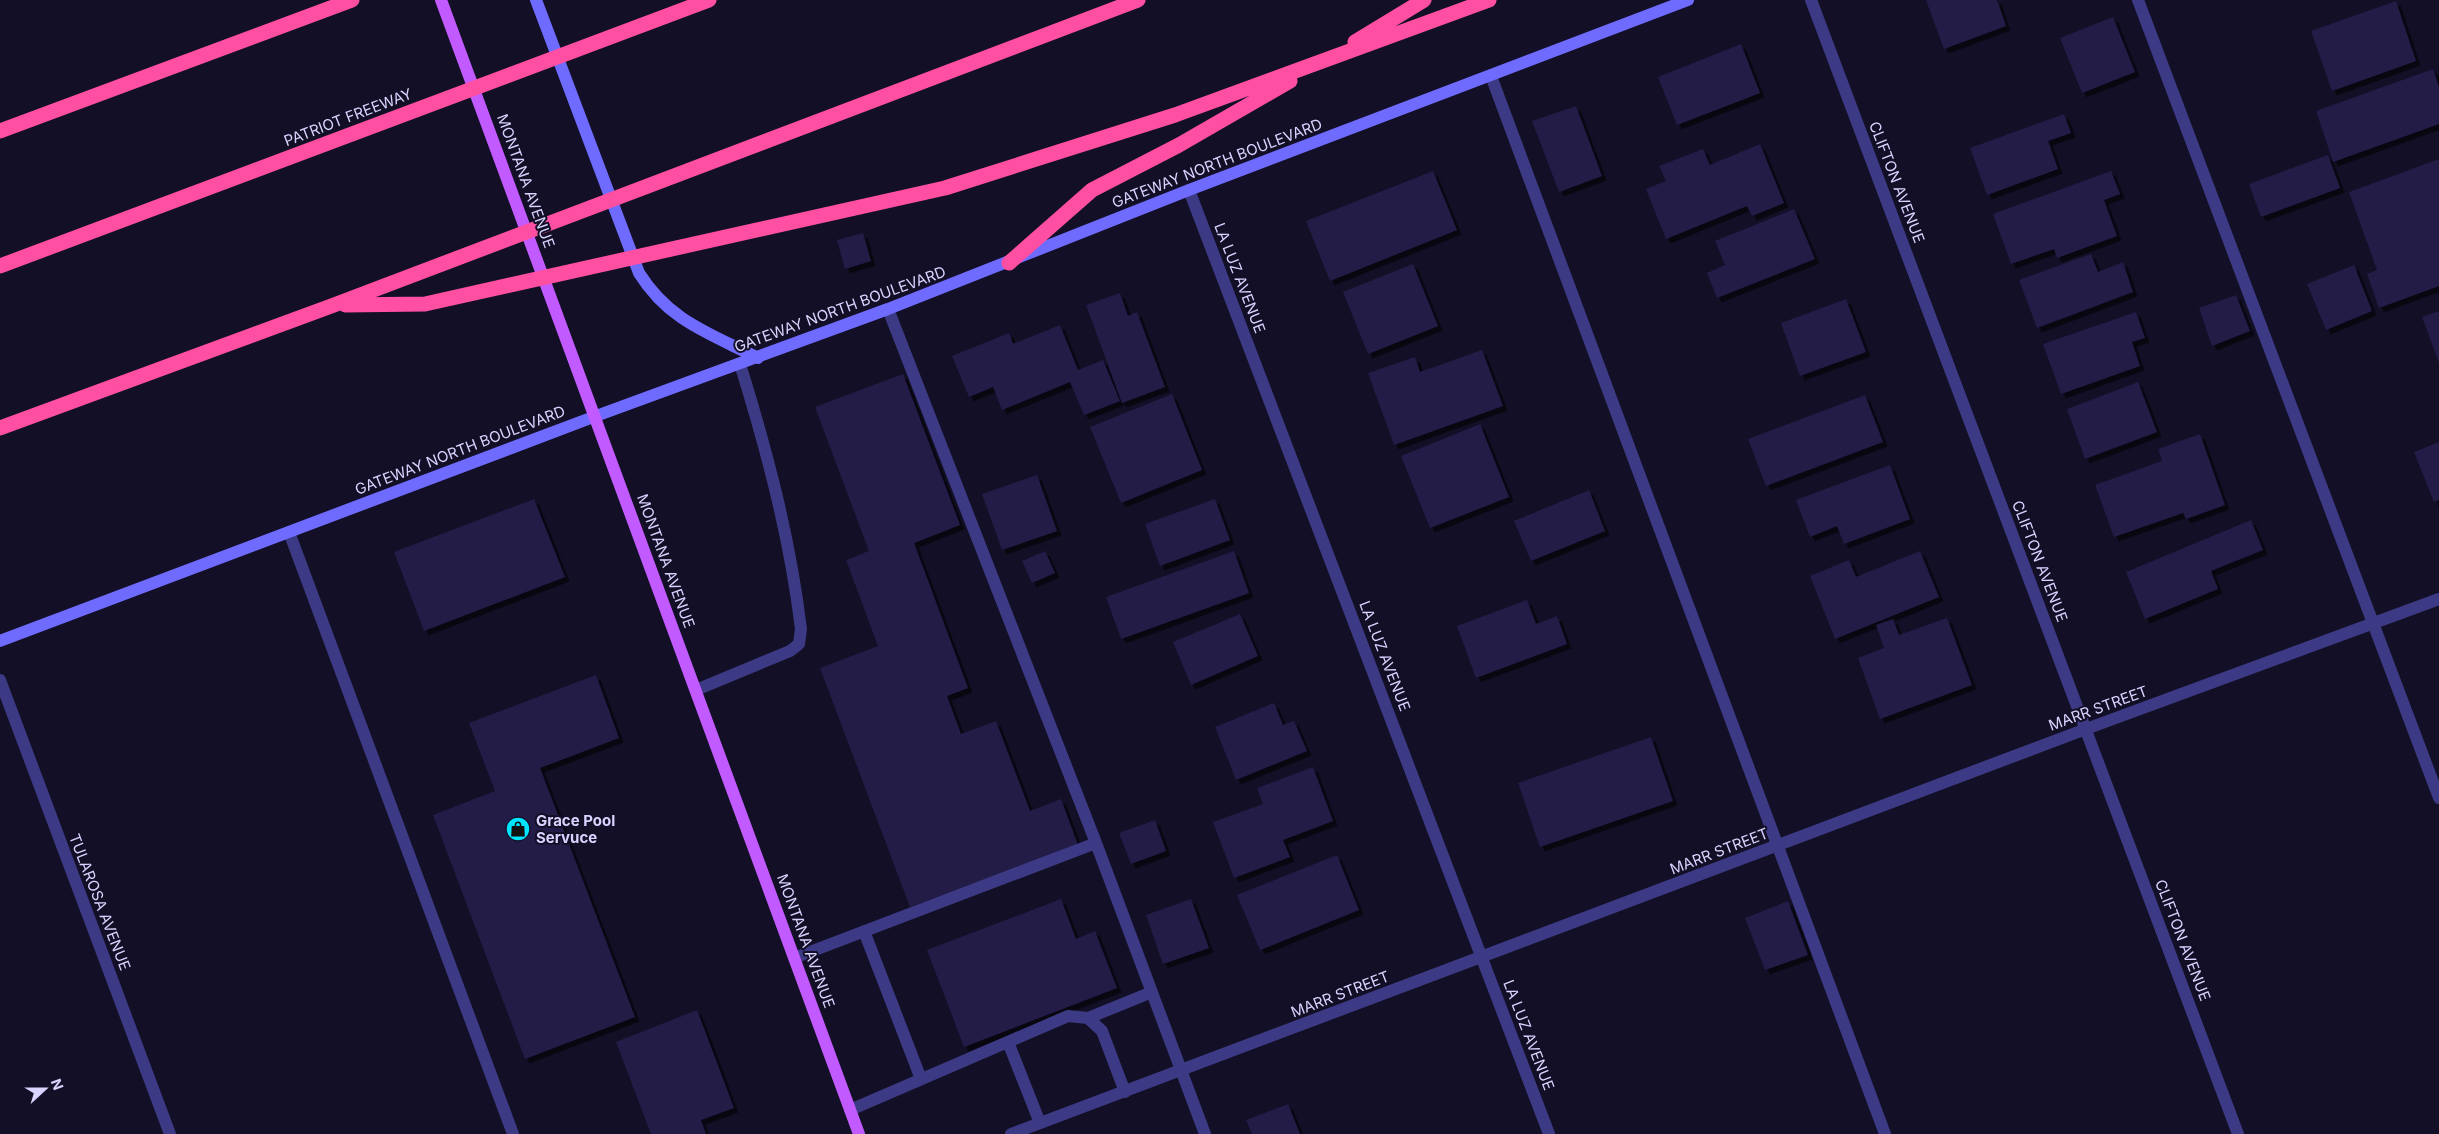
<svg xmlns="http://www.w3.org/2000/svg" width="2439" height="1134" font-family="Inter,sans-serif">
<defs>
<filter id="shadow"><feDropShadow dx="4.5" dy="4.5" stdDeviation="0" flood-color="#0009"/></filter>
</defs>
<rect width="100%" height="100%" fill="#130f26"/>
<path fill="#241b47" filter="url(#shadow)" d="M1926,0H1997L2006,26L1944,49Z
M2396,1L2416,61L2332,91L2311,31Z
M2113,17L2135,72L2082,93L2060,38Z
M1741,44L1760,93L1677,125L1658,77Z
M2433,69L2439,87V124L2333,162L2316,111Z
M1576,106L1602,176L1559,192L1532,121Z
M2064,114L2071,133L2048,141L2058,169L1987,195L1970,148Z
M1760,144L1784,203L1752,216L1747,206L1666,239L1646,189L1666,181L1659,166L1703,149L1710,165Z
M2328,155L2340,188L2261,217L2249,184Z
M2439,159V286L2379,308L2367,274L2377,270L2349,192Z
M1433,171L1457,230L1330,281L1306,221Z
M2111,171L2120,194L2104,200L2117,236L2057,258L2054,249L2011,264L1993,214Z
M1794,209L1815,259L1717,298L1707,273L1725,265L1715,241Z
M863,233L871,261L845,269L837,240Z
M2091,254L2098,272L2123,262L2133,292L2037,328L2019,280Z
M1413,264L1438,326L1368,354L1343,292Z
M2354,265L2372,311L2326,330L2307,284Z
M1120,293L1128,316L1137,312L1165,387L1122,403L1086,305Z
M2236,295L2250,331L2212,346L2199,308Z
M1846,299L1866,352L1800,376L1781,323Z
M2439,311V363L2422,317Z
M2136,312L2145,338L2132,342L2140,366L2061,394L2043,344Z
M1060,325L1078,370L1103,360L1120,401L1084,415L1070,382L1002,410L993,387L969,397L952,356L1009,333L1013,344Z
M1482,350L1503,406L1394,445L1368,373L1415,357L1420,372Z
M903,374L960,525L914,543L968,688L947,696L961,734L996,721L1030,811L1061,799L1078,845L910,907L820,668L878,646L846,560L869,551L815,407Z
M2138,382L2157,432L2085,459L2067,409Z
M1172,394L1202,470L1121,503L1090,427Z
M1865,395L1883,442L1766,486L1748,439Z
M1480,424L1509,497L1430,528L1401,456Z
M2200,434L2225,505L2186,519L2183,513L2114,537L2095,485L2162,461L2158,449Z
M2439,442V500L2434,502L2414,452Z
M1890,465L1910,519L1844,544L1837,526L1810,537L1796,500Z
M1037,475L1057,531L1002,550L982,494Z
M1589,490L1605,531L1531,561L1514,521Z
M534,499L565,577L424,631L394,552Z
M1215,499L1230,540L1160,566L1145,524Z
M2251,520L2263,550L2211,571L2218,589L2145,619L2126,572Z
M1045,551L1055,573L1032,583L1022,561Z
M1234,551L1249,593L1121,639L1106,597Z
M1920,551L1939,597L1835,639L1810,576L1849,560L1856,577Z
M1527,600L1536,624L1557,616L1567,644L1476,678L1457,626Z
M1240,614L1258,656L1191,685L1173,642Z
M1947,618L1972,685L1880,719L1858,658L1884,648L1876,625L1893,619L1899,635Z
M596,675L619,738L540,768L635,1017L525,1059L433,815L495,791L469,723Z
M1274,703L1283,725L1294,721L1307,751L1236,780L1215,727Z
M1651,737L1673,801L1540,847L1518,783Z
M1313,767L1333,821L1283,840L1290,857L1234,878L1213,822L1263,804L1257,788Z
M1155,820L1166,851L1131,864L1119,833Z
M1337,855L1359,910L1260,950L1237,895Z
M1061,899L1076,939L1095,931L1117,988L964,1047L927,950Z
M1191,899L1209,948L1163,964L1146,915Z
M1788,901L1808,955L1765,970L1745,918Z
M697,1010L734,1108L701,1120L706,1134H651L616,1042Z
M1288,1104L1300,1134H1252L1246,1120Z"/>
<g fill="none" stroke-linecap="round" stroke-linejoin="round">
<path stroke="#3d3a85" stroke-width="12" d="M2138,0L2439,798
M1491,76L1885,1134
M888,309L1096,843L1205,1134
M289,532L513,1134
M696,690L790,651L799,644L801,629C790,538 767,451 740,364
M864,931L921,1079
M794,958L1096,843
M1088,1018L1152,992
M1008,1042L1040,1123
M850,1110L1068,1016L1088,1018L1102,1031L1125,1092"/>
<path stroke="#3d3a85" stroke-width="12" d="M1811,0L2238,1134
M1189,190L1549,1134
M0,680L170,1134
M1011,1134L2086,729L2439,599"/>
<path stroke="#6f6bff" stroke-width="12" d="M536,0L639,273C669,321 709,333 758,358
M0,641L596,416L888,309L1189,190L1688,0"/>
<path stroke="#c25bff" stroke-width="12" d="M441,0L859,1134"/>
<path stroke="#ff4fa3" stroke-width="15" d="M1355,42L1424,0
M0,131L352,0
M1009,263L1092,190L1179,145L1290,81
M0,266L709,0
M345,305L425,304L945,188L1175,115L1489,0
M0,428L334,305L1138,0"/>
</g>
<defs>
<g id="shop-disc" transform="scale(1.25)"><circle r="9.5" fill="#00e5ff" stroke="#130f26"/><path d="M-5-2.5h2.3a2.7 3.5 0 0 1 5.4 0H5L5.5 6h-11ZM-1.5-2.5h3a1.5 2.3 0 0 0-3 0Z" fill="#111"/></g>
</defs>
<g fill-rule="evenodd">
<use href="#shop-disc" x="518" y="829"/>
</g>
<g text-anchor="middle" dominant-baseline="central" stroke-width="4" stroke-linejoin="round" paint-order="stroke">
<g font-size="15" fill="#d9d4ff" stroke="#130f26">
<text transform="translate(348 117) rotate(-21)">PATRIOT FREEWAY</text>
<text transform="translate(1217 163) rotate(-21)">GATEWAY NORTH BOULEVARD</text>
<text transform="translate(526 181) rotate(70)">MONTANA AVENUE</text>
<text transform="translate(1897 182) rotate(69)">CLIFTON AVENUE</text>
<text transform="translate(1240 278) rotate(69)">LA LUZ AVENUE</text>
<text transform="translate(840 309) rotate(-20)">GATEWAY NORTH BOULEVARD</text>
<text transform="translate(460 450) rotate(-21)">GATEWAY NORTH BOULEVARD</text>
<text transform="translate(666 561) rotate(70)">MONTANA AVENUE</text>
<text transform="translate(2040 561) rotate(69)">CLIFTON AVENUE</text>
<text transform="translate(1385 656) rotate(69)">LA LUZ AVENUE</text>
<text transform="translate(2098 708) rotate(-20)">MARR STREET</text>
<text transform="translate(1719 851) rotate(-21)">MARR STREET</text>
<text transform="translate(100 902) rotate(69)">TULAROSA AVENUE</text>
<text transform="translate(2183 940) rotate(69)">CLIFTON AVENUE</text>
<text transform="translate(806 941) rotate(70)">MONTANA AVENUE</text>
<text transform="translate(1340 994) rotate(-21)">MARR STREET</text>
<text transform="translate(1529 1035) rotate(69)">LA LUZ AVENUE</text>
</g>
<g font-size="15" font-weight="bold" fill="#d9d4ff" stroke="#130f26" text-anchor="start">
<text x="536" y="820">Grace Pool<tspan x="536" dy="17">Servuce</tspan></text>
</g>
</g>
<g transform="translate(45 1089) rotate(69)" stroke="#130f26" stroke-width="4" paint-order="stroke">
<path d="M0-4L9 19L0 12L-9 19Z" fill="#d9d4ff"/>
<text y="-8" font-size="14" font-weight="bold" text-anchor="middle" fill="#d9d4ff">N</text>
</g>
</svg>
